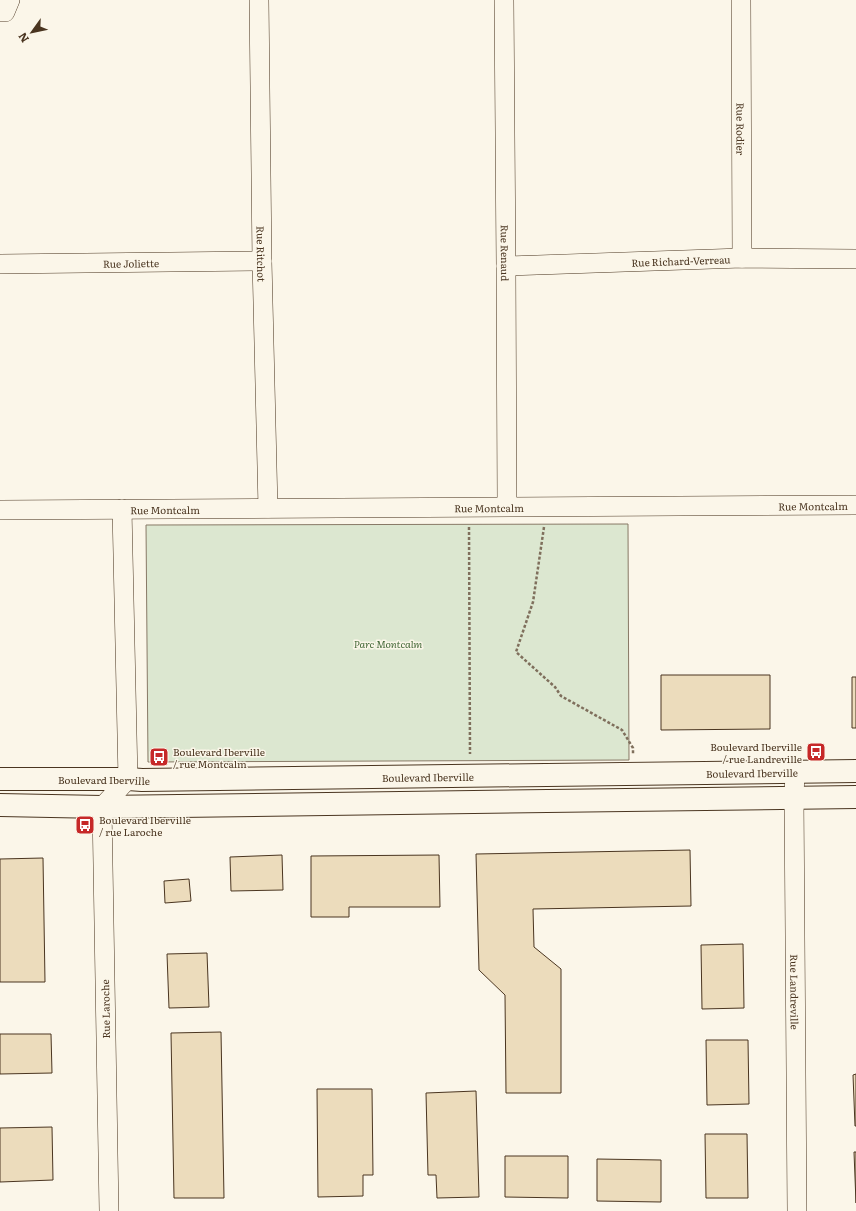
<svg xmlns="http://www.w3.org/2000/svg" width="856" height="1211" font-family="Literata,serif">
<rect width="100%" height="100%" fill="#fbf6e9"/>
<path fill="#dce7d0" stroke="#887966" d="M628,524L629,760L148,762L146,525Z"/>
<path fill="#ecdcbc" stroke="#4a3520" d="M661,675H770V729L661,730Z
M852,677H856V728H852Z
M690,850L691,906L533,909L534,947L561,969V1093H506L505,995L479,970L476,854Z
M282,855L283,890L231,891L230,857Z
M439,855L440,907H349V917H311V856Z
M43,858L45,982H0V859Z
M189,879L191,901L165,903L164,881Z
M743,944L744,1008L702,1009L701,945Z
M207,953L209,1007L169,1008L167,954Z
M221,1032L224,1198H174L171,1033Z
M0,1034H51L52,1073L0,1074Z
M706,1040H748L749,1104L707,1105Z
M856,1074V1126H855L853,1075Z
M317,1089H372L373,1175H363V1196L318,1197Z
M476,1091L479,1197L437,1198L436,1175H428L426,1093Z
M52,1127L53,1180L0,1182V1128Z
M705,1134H747L748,1198H706Z
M854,1152H856V1203Z
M505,1156H568V1198L505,1197Z
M597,1159L661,1160V1202L597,1201Z"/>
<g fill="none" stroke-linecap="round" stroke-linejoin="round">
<g stroke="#4a3520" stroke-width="20">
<g id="street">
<path id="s1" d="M259,0L262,261L268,508"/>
<path id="s2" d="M504,0L506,266L507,506"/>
<path id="s3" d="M741,0L742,258"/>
<path d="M0,12H5L10,0"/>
<path id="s4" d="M0,264L262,261"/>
<path id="s5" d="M506,266L742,258L856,259"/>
<path id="s6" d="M0,510L856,505"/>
<path id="s7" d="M795,772L794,797L797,1211"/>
<path d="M109,1211L102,807L128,779L122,509"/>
</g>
</g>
<g stroke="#4a3520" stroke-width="24">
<g id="secondary">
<path id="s8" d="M0,779H128L142,780L856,771"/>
<path d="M0,805L102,807L856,797"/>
</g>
</g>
<path stroke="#7f6f5c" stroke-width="2.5" stroke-dasharray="3 2" stroke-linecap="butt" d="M469,527L470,754
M544,527L533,602L516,652L555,687L561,696L622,730L633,748V754"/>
<use href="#street" stroke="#fbf6e9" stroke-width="19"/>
<use href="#secondary" stroke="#fbf6e9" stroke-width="22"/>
</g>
<defs>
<g id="bus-square" transform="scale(1)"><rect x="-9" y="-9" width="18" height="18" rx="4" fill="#c62828" stroke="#fbf6e9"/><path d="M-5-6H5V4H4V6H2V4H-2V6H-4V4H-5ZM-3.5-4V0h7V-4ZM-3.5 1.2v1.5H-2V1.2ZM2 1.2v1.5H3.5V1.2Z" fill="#fff"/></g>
</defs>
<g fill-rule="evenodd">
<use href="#bus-square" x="816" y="752"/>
<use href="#bus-square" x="159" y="757"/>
<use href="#bus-square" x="85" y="825"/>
</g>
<g text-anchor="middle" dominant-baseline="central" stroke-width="3" stroke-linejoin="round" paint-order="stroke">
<g font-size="10" fill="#4a3520" stroke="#fbf6e9">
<text stroke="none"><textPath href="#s3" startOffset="129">Rue Rodier</textPath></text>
<text stroke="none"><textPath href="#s2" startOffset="253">Rue Renaud</textPath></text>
<text stroke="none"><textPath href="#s1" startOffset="254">Rue Ritchot</textPath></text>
<text stroke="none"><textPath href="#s5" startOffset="175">Rue Richard-Verreau</textPath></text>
<text stroke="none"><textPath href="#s4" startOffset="131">Rue Joliette</textPath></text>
<text stroke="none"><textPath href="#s6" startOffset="813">Rue Montcalm</textPath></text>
<text stroke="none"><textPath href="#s6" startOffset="489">Rue Montcalm</textPath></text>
<text stroke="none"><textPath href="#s6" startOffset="165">Rue Montcalm</textPath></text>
<text stroke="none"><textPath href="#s8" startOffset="752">Boulevard Iberville</textPath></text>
<text stroke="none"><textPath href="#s8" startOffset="428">Boulevard Iberville</textPath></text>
<text stroke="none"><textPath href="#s8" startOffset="104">Boulevard Iberville</textPath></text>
<text stroke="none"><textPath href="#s7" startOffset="220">Rue Landreville</textPath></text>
<text transform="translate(105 1009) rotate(-91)">Rue Laroche</text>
</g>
<g font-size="10" font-style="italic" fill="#436837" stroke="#fbf6e9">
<text x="388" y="643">Parc Montcalm</text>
</g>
<g font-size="10" fill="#4a3520" stroke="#fbf6e9" text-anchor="start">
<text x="802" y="746" text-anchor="end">Boulevard Iberville<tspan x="802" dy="12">/ rue Landreville</tspan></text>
<text x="173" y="751">Boulevard Iberville<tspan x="173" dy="12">/ rue Montcalm</tspan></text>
<text x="99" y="819">Boulevard Iberville<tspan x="99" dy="12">/ rue Laroche</tspan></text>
</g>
</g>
<g transform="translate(32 32) rotate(237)" stroke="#fbf6e9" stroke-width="3" paint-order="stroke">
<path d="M0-3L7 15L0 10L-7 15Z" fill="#4a3520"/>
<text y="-6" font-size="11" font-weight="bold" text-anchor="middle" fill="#4a3520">N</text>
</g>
</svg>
